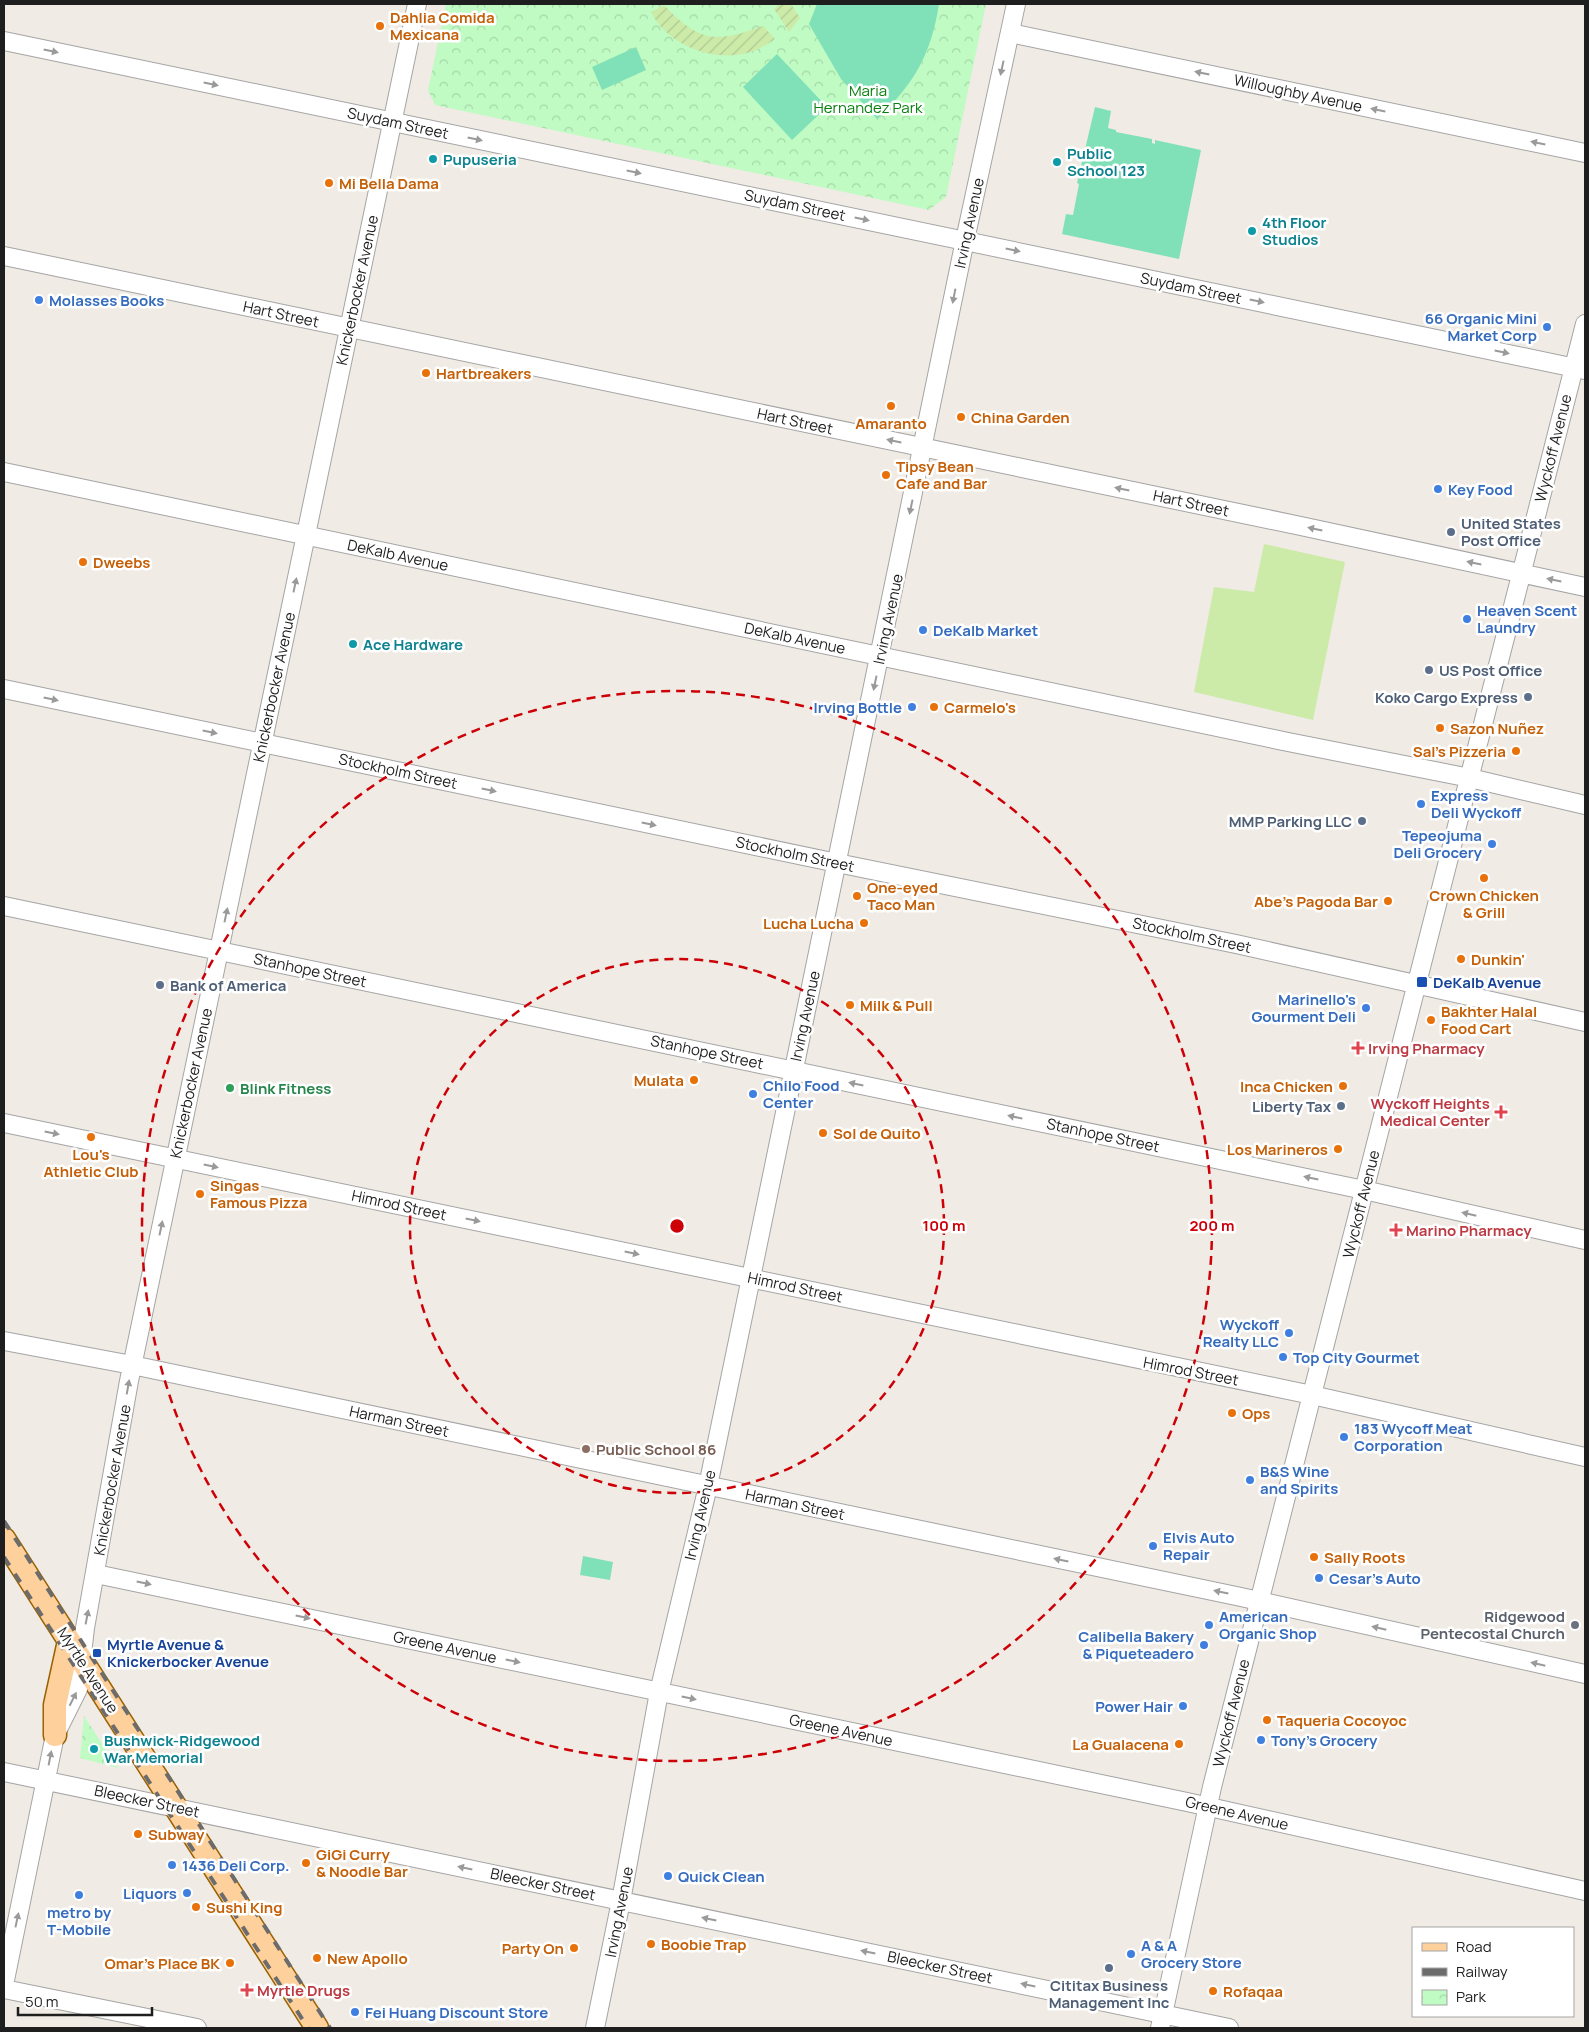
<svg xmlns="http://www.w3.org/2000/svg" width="1589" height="2032" font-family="Manrope,sans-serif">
<defs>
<pattern id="park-crowns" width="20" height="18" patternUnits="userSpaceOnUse" patternTransform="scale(1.25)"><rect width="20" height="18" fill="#c0fbc3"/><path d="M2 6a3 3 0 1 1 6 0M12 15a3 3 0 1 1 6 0" fill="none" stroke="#a5d7a7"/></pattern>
<pattern id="garden-furrows" width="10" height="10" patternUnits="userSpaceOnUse" patternTransform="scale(1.25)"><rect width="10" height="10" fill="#cceba9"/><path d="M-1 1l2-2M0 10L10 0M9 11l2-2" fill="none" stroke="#afc991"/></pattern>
</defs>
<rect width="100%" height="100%" fill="#f0ebe4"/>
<path fill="#cceba9" d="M1264,544L1345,562L1313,720L1194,692L1214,587L1254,592Z"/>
<path fill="url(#park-crowns)" d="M446,4H986L946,197L929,210L435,105L428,90Z
M84,1716L118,1768L80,1758Z"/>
<path fill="url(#garden-furrows)" d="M778,4H791L800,18L789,32L774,9Z
M664,5C700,43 716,43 763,26L775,39C766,45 757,51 747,53C712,62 667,45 651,12Z"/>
<path fill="#80e1b8" d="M817,4H939C931,55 914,84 877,119L841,79L809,24Z
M636,47L646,70L602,90L592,67Z
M777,54L827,107L792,140L743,87Z
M1095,107L1111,111L1108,128L1116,130V132L1152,139V143L1155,144V140L1201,150L1179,259L1062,234L1066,214L1073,215L1079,184L1077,183Z
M583,1556L613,1562L610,1580L580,1575Z"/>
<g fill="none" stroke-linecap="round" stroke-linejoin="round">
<g stroke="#a5a5a5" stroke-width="20">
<path id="minor" d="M1010,33L1585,153
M4,41L1585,370
M4,256L1296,525L1585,587
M4,472L1288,742L1470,778L1585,805
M4,689L837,863L1236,944L1585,1022
M4,906L1364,1190L1585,1240
M4,1123L1312,1395L1585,1457
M4,1341L132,1365L1241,1597L1585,1674
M96,1574L1187,1802L1585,1891
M4,1772L1229,2028
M4,1985L55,1735L78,1689L85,1628L129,1381L417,4
M4,1989L197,2028
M595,2028L621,1901L659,1692L708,1486L965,240L1016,4
M1160,2028L1212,1787L1585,324"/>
</g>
<g stroke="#996100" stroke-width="25">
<path id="major" d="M4,1539L317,2028
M55,1735V1705L69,1641"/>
</g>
<use href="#minor" stroke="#fff" stroke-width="18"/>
<use href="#major" stroke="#fed09b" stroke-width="22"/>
<path stroke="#6c6c6c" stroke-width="4" stroke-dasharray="10 10" stroke-linecap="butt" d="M4,1521L330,2028
M4,1557L308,2028"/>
</g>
<defs><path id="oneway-solid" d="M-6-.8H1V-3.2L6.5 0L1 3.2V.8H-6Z" transform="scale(1.25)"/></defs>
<g fill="#9a9a9a">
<use href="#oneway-solid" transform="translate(51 51) rotate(12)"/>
<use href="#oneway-solid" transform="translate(1002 68) rotate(102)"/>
<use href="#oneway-solid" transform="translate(1202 73) rotate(-168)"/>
<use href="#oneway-solid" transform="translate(211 84) rotate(12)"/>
<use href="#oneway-solid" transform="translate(1378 110) rotate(-168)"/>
<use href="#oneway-solid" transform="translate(475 139) rotate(12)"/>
<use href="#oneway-solid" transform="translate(1538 143) rotate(-168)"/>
<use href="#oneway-solid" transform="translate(634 172) rotate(12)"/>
<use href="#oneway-solid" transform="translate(862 219) rotate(12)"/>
<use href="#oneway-solid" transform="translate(1013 250) rotate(12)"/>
<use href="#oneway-solid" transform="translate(954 296) rotate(101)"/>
<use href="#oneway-solid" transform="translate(1257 301) rotate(12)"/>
<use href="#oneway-solid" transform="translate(1502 352) rotate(12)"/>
<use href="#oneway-solid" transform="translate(894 441) rotate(-168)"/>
<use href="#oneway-solid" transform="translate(1122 489) rotate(-168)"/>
<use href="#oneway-solid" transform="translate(911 507) rotate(102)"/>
<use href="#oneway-solid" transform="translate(1315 529) rotate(-168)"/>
<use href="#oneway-solid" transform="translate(1474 563) rotate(-168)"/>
<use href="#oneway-solid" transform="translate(1554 580) rotate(-168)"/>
<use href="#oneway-solid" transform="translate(295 585) rotate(-78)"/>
<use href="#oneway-solid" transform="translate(875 683) rotate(102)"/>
<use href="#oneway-solid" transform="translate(51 699) rotate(12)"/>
<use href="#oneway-solid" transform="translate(210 732) rotate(12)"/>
<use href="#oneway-solid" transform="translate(489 790) rotate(12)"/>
<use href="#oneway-solid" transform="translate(649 824) rotate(12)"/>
<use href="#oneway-solid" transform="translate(226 915) rotate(-78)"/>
<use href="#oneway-solid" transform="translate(856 1084) rotate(-168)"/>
<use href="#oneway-solid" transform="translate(1015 1117) rotate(-168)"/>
<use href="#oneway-solid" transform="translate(52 1133) rotate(11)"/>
<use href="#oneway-solid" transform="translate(211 1166) rotate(12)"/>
<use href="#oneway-solid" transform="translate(1311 1178) rotate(-168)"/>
<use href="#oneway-solid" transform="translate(1469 1214) rotate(-167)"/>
<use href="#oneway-solid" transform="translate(473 1220) rotate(12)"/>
<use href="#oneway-solid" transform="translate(161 1228) rotate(-78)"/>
<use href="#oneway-solid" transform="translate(632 1253) rotate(12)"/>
<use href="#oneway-solid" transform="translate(128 1387) rotate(-80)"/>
<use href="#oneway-solid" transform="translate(1061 1560) rotate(-168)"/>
<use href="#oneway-solid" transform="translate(144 1583) rotate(12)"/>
<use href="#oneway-solid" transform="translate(1221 1592) rotate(-168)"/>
<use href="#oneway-solid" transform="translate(87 1617) rotate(-79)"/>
<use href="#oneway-solid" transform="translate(303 1617) rotate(12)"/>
<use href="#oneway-solid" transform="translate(1379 1628) rotate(-167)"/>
<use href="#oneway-solid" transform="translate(513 1661) rotate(12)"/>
<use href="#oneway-solid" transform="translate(1538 1664) rotate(-167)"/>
<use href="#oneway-solid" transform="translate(689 1698) rotate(12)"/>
<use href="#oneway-solid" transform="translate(73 1699) rotate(-63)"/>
<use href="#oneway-solid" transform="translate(50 1758) rotate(-79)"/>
<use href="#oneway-solid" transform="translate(465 1868) rotate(-168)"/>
<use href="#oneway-solid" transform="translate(709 1919) rotate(-168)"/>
<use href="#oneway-solid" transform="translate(17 1920) rotate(-78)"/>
<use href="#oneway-solid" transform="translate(868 1952) rotate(-168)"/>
<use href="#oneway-solid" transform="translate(1028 1985) rotate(-168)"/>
</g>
<g fill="none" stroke="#cd0007" stroke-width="2.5" stroke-dasharray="9 6">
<circle cx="677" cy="1226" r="267"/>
<circle cx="677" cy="1226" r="535"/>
</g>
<g fill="#e8710a" stroke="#fff" stroke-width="2">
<circle cx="380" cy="26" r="5"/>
<circle cx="329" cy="183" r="5"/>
<circle cx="426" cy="373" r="5"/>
<circle cx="891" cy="406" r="5"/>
<circle cx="961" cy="417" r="5"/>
<circle cx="886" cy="475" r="5"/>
<circle cx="83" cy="562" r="5"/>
<circle cx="934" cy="707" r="5"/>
<circle cx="1440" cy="728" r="5"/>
<circle cx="1516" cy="751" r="5"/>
<circle cx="1484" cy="878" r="5"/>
<circle cx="857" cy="896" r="5"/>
<circle cx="1388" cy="901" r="5"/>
<circle cx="864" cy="923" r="5"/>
<circle cx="1461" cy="959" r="5"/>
<circle cx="850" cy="1005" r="5"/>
<circle cx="1431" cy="1020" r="5"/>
<circle cx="694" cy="1080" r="5"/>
<circle cx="1343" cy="1086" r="5"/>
<circle cx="823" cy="1133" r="5"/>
<circle cx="91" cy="1137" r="5"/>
<circle cx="1338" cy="1149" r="5"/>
<circle cx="200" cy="1194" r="5"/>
<circle cx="1232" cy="1413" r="5"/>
<circle cx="1314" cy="1557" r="5"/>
<circle cx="1267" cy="1720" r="5"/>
<circle cx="1179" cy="1744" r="5"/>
<circle cx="138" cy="1834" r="5"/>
<circle cx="306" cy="1863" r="5"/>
<circle cx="196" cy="1907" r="5"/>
<circle cx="651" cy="1944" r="5"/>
<circle cx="574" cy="1948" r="5"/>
<circle cx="317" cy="1958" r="5"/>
<circle cx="230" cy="1963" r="5"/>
<circle cx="1213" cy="1991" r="5"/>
</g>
<g fill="#0f9aa8" stroke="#fff" stroke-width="2">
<circle cx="433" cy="159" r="5"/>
<circle cx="1057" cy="162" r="5"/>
<circle cx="1252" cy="231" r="5"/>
<circle cx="353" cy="644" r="5"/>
<circle cx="94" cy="1749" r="5"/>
</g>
<g fill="#3f7fe0" stroke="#fff" stroke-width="2">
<circle cx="39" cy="300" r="5"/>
<circle cx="1547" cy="327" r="5"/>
<circle cx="1438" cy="489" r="5"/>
<circle cx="1467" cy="619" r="5"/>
<circle cx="923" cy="630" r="5"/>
<circle cx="912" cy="707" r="5"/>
<circle cx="1421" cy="804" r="5"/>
<circle cx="1492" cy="844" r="5"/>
<circle cx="1366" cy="1008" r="5"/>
<circle cx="753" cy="1094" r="5"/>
<circle cx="1289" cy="1333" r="5"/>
<circle cx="1283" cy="1357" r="5"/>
<circle cx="1344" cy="1437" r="5"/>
<circle cx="1250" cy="1480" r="5"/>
<circle cx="1153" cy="1546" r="5"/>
<circle cx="1319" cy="1578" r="5"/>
<circle cx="1209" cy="1625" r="5"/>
<circle cx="1204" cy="1645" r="5"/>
<circle cx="1183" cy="1706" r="5"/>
<circle cx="1261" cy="1740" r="5"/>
<circle cx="172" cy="1865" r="5"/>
<circle cx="668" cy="1876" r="5"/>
<circle cx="187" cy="1893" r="5"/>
<circle cx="79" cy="1895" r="5"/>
<circle cx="1131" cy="1954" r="5"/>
<circle cx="355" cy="2012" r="5"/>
</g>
<g fill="#5c6f8a" stroke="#fff" stroke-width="2">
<circle cx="1451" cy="532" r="5"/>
<circle cx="1429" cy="670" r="5"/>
<circle cx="1528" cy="697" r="5"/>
<circle cx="1362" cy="821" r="5"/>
<circle cx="160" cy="985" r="5"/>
<circle cx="1341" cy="1106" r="5"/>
<circle cx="1109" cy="1968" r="5"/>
</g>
<g fill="#1a4fb4" stroke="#fff" stroke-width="2">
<rect x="1416" y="976" width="12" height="12" rx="2.5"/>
<rect x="92" y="1648" width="10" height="10" rx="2.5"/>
</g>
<g fill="#e0444e" stroke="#fff" stroke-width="2">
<path d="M1355.5 1040.5h5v5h5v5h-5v5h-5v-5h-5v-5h5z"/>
<path d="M1498.5 1104.5h5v5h5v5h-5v5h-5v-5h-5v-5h5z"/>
<path d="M1393.5 1222.5h5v5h5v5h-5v5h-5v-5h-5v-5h5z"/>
<path d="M244.5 1982.5h5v5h5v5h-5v5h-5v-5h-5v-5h5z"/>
</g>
<circle fill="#2e9e5b" stroke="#fff" stroke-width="2" cx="230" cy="1088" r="5"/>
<circle fill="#8d6e63" stroke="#fff" stroke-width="2" cx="586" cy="1449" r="5"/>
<circle fill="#6b7280" stroke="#fff" stroke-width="2" cx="1575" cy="1625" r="5"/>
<g text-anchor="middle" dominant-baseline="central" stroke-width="5" stroke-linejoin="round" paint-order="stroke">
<g font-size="15" font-weight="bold" fill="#c56008" stroke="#fff" text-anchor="start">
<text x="390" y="17">Dahlia Comida<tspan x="390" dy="17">Mexicana</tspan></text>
<text x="339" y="183">Mi Bella Dama</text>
<text x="436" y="373">Hartbreakers</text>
<text x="971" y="417">China Garden</text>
<text x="891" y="423" text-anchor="middle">Amaranto</text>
<text x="896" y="466">Tipsy Bean<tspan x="896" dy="17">Cafe and Bar</tspan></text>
<text x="93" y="562">Dweebs</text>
<text x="944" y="707">Carmelo's</text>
<text x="1450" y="728">Sazon Nuñez</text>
<text x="1506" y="751" text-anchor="end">Sal's Pizzeria</text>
<text x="867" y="887">One-eyed<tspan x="867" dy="17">Taco Man</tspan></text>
<text x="1484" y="895" text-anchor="middle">Crown Chicken<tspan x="1484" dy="17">&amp; Grill</tspan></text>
<text x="1378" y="901" text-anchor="end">Abe's Pagoda Bar</text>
<text x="854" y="923" text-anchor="end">Lucha Lucha</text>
<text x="1471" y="959">Dunkin'</text>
<text x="860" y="1005">Milk &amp; Pull</text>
<text x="1441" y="1011">Bakhter Halal<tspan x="1441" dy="17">Food Cart</tspan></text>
<text x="684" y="1080" text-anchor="end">Mulata</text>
<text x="1333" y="1086" text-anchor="end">Inca Chicken</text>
<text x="833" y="1133">Sol de Quito</text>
<text x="1328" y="1149" text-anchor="end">Los Marineros</text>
<text x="91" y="1154" text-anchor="middle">Lou's<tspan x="91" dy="17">Athletic Club</tspan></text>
<text x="210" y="1185">Singas<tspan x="210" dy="17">Famous Pizza</tspan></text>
<text x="1242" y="1413">Ops</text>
<text x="1324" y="1557">Sally Roots</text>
<text x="1277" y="1720">Taqueria Cocoyoc</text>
<text x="1169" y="1744" text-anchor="end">La Gualacena</text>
<text x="148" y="1834">Subway</text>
<text x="316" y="1854">GiGi Curry<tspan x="316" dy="17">&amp; Noodle Bar</tspan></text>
<text x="206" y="1907">Sushi King</text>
<text x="661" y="1944">Boobie Trap</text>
<text x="564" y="1948" text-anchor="end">Party On</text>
<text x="327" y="1958">New Apollo</text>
<text x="220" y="1963" text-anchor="end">Omar's Place BK</text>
<text x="1223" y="1991">Rofaqaa</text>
</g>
<g font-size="15" fill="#08800e" stroke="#fff">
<text x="868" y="90">Maria<tspan x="868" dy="17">Hernandez Park</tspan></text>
</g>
<g font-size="15" fill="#1e1e1e" stroke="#fff">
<text transform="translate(1298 93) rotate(12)">Willoughby Avenue</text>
<text transform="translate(398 123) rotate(12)">Suydam Street</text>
<text transform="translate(795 205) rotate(12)">Suydam Street</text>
<text transform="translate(969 223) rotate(-78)">Irving Avenue</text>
<text transform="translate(1191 288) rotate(12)">Suydam Street</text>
<text transform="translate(357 290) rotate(-78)">Knickerbocker Avenue</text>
<text transform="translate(281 314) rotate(12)">Hart Street</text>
<text transform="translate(795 421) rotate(12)">Hart Street</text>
<text transform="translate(1553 448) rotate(-76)">Wyckoff Avenue</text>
<text transform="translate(1191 503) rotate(12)">Hart Street</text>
<text transform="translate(398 555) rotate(12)">DeKalb Avenue</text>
<text transform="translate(888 619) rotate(-78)">Irving Avenue</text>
<text transform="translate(795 638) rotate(12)">DeKalb Avenue</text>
<text transform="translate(274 687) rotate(-78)">Knickerbocker Avenue</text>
<text transform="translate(398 771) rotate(12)">Stockholm Street</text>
<text transform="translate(795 854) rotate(12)">Stockholm Street</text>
<text transform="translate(1192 935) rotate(12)">Stockholm Street</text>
<text transform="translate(310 970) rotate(12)">Stanhope Street</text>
<text transform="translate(805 1016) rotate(-78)">Irving Avenue</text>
<text transform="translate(707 1052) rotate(12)">Stanhope Street</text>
<text transform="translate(191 1083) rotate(-78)">Knickerbocker Avenue</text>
<text transform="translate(1103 1135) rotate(12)">Stanhope Street</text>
<text transform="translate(1361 1204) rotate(-76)">Wyckoff Avenue</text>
<text transform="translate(399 1205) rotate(12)">Himrod Street</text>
<text transform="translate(795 1287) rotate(12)">Himrod Street</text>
<text transform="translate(1191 1371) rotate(11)">Himrod Street</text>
<text transform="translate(399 1421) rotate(12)">Harman Street</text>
<text transform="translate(112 1480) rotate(-80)">Knickerbocker Avenue</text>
<text transform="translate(795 1504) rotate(12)">Harman Street</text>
<text transform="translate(700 1515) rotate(-77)">Irving Avenue</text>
<text transform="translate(445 1647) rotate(12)">Greene Avenue</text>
<text transform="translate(88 1670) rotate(57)">Myrtle Avenue</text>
<text transform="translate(1231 1713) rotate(-76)">Wyckoff Avenue</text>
<text transform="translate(841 1730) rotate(12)">Greene Avenue</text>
<text transform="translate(147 1801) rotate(12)">Bleecker Street</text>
<text transform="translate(1237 1813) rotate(13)">Greene Avenue</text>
<text transform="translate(543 1884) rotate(12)">Bleecker Street</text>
<text transform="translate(619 1912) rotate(-79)">Irving Avenue</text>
<text transform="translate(940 1967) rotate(12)">Bleecker Street</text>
</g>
<g font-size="15" font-weight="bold" fill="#0d838f" stroke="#fff" text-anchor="start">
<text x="1067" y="153">Public<tspan x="1067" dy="17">School 123</tspan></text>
<text x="443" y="159">Pupuseria</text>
<text x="1262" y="222">4th Floor<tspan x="1262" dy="17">Studios</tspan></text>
<text x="363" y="644">Ace Hardware</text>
<text x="104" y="1740">Bushwick-Ridgewood<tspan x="104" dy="17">War Memorial</tspan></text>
</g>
<g font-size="15" font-weight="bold" fill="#366cbe" stroke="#fff" text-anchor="start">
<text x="49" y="300">Molasses Books</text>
<text x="1537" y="318" text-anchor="end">66 Organic Mini<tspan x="1537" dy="17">Market Corp</tspan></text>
<text x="1448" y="489">Key Food</text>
<text x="1477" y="610">Heaven Scent<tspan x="1477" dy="17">Laundry</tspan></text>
<text x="933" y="630">DeKalb Market</text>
<text x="902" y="707" text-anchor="end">Irving Bottle</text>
<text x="1431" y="795">Express<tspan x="1431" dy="17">Deli Wyckoff</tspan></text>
<text x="1482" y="835" text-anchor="end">Tepeojuma<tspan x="1482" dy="17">Deli Grocery</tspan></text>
<text x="1356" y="999" text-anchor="end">Marinello's<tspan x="1356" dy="17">Gourment Deli</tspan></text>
<text x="763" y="1085">Chilo Food<tspan x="763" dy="17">Center</tspan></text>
<text x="1279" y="1324" text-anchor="end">Wyckoff<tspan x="1279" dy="17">Realty LLC</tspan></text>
<text x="1293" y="1357">Top City Gourmet</text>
<text x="1354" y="1428">183 Wycoff Meat<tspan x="1354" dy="17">Corporation</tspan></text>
<text x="1260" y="1471">B&amp;S Wine<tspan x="1260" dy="17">and Spirits</tspan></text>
<text x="1163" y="1537">Elvis Auto<tspan x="1163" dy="17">Repair</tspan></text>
<text x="1329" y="1578">Cesar's Auto</text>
<text x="1219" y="1616">American<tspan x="1219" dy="17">Organic Shop</tspan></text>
<text x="1194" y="1636" text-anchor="end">Calibella Bakery<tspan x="1194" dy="17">&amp; Piqueteadero</tspan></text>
<text x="1173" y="1706" text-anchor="end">Power Hair</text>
<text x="1271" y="1740">Tony's Grocery</text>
<text x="182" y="1865">1436 Deli Corp.</text>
<text x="678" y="1876">Quick Clean</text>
<text x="177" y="1893" text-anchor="end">Liquors</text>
<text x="79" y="1912" text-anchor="middle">metro by<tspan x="79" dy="17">T-Mobile</tspan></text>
<text x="1141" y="1945">A &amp; A<tspan x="1141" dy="17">Grocery Store</tspan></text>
<text x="365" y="2012">Fei Huang Discount Store</text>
</g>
<g font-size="15" font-weight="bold" fill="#4e5e75" stroke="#fff" text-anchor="start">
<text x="1461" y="523">United States<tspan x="1461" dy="17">Post Office</tspan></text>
<text x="1439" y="670">US Post Office</text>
<text x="1518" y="697" text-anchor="end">Koko Cargo Express</text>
<text x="1352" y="821" text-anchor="end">MMP Parking LLC</text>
<text x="170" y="985">Bank of America</text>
<text x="1331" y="1106" text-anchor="end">Liberty Tax</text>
<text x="1109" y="1985" text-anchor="middle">Cititax Business<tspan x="1109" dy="17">Management Inc</tspan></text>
</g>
<g font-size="15" font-weight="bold" fill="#164399" stroke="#fff" text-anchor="start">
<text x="1433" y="982">DeKalb Avenue</text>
<text x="107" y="1644">Myrtle Avenue &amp;<tspan x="107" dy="17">Knickerbocker Avenue</tspan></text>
</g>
<g font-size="15" font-weight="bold" fill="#be3a42" stroke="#fff" text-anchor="start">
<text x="1368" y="1048">Irving Pharmacy</text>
<text x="1490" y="1103" text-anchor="end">Wyckoff Heights<tspan x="1490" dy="17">Medical Center</tspan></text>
<text x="1406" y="1230">Marino Pharmacy</text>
<text x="257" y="1990">Myrtle Drugs</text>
</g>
<g font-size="15" font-weight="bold" fill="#27864d" stroke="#fff" text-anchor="start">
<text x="240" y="1088">Blink Fitness</text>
</g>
<g font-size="15" font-weight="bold" fill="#785e54" stroke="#fff" text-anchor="start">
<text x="596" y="1449">Public School 86</text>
</g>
<g font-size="15" font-weight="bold" fill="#5b616d" stroke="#fff" text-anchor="end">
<text x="1565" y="1616">Ridgewood<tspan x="1565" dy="17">Pentecostal Church</tspan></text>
</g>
</g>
<circle cx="677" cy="1226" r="8" fill="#cd0007" stroke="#fff" stroke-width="2.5"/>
<g font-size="15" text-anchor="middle" font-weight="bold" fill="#cd0007" stroke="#fff" stroke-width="5" stroke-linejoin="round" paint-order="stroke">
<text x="944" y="1231">100 m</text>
<text x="1212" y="1231">200 m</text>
</g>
<rect width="1589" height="2032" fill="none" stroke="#1e1e1e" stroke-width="10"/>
<rect x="1412" y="1927" width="162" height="90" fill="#ffffff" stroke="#a5a5a5"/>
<rect x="1422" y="1943" width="25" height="8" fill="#fed09b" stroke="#a5a5a5"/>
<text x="1456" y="1952" font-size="15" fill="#1e1e1e">Road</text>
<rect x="1422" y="1968" width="25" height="8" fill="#6c6c6c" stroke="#a5a5a5"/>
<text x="1456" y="1977" font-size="15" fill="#1e1e1e">Railway</text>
<rect x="1422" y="1990" width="25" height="15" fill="url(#park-crowns)" stroke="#a5a5a5"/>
<text x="1456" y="2002" font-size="15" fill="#1e1e1e">Park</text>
<path d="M18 2007v8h134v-8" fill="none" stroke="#1e1e1e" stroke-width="2.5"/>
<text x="25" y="2007" font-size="15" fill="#1e1e1e" stroke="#ffffff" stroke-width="4" paint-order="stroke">50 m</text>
</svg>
